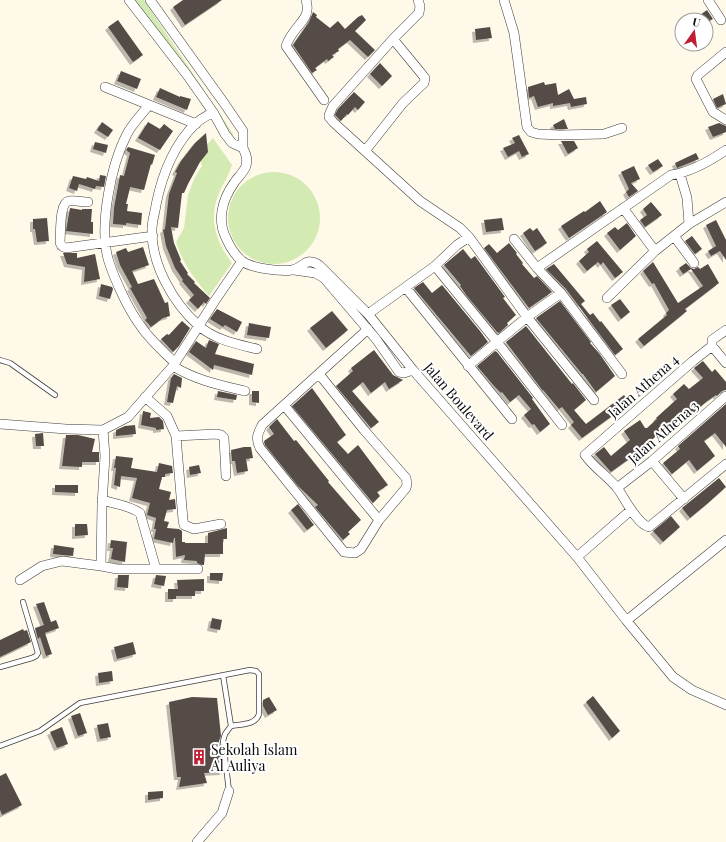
<svg xmlns="http://www.w3.org/2000/svg" width="726" height="842" font-family="'Playfair Display',serif">
<defs>
<filter id="shadow"><feDropShadow dx="-3" dy="3" stdDeviation="0" flood-color="#0004"/></filter>
</defs>
<rect width="100%" height="100%" fill="#fff9ea"/>
<path fill="#d4eab3" d="M131,0H144L233,134L232,141L225,139Z
M213,138L232,165C229,175 223,184 219,193C208,219 216,242 232,263L209,296C195,280 183,264 176,242L184,228L188,195L194,179L202,166L198,154Z
M228 218a46 46 0 1 1 92 0a46 46 0 1 1-92 0Z"/>
<path fill="#544b47" filter="url(#shadow)" d="M183,0H222L185,25L173,7Z
M707,10L713,19L706,23V20H704L700,15Z
M313,12L317,15L316,17L330,28L338,21L345,29L358,17L362,15L366,20L355,31L375,50L368,57L350,40L338,49L339,51L332,55L334,57L328,61L327,59L315,68L317,70L312,73L293,45L309,22Z
M118,20L143,55L133,62L108,27Z
M490,27L492,38L476,40L475,29Z
M380,63L392,76L382,86L370,74Z
M121,71L141,79L137,89L117,81Z
M544,82L545,85L556,83L558,95L569,89L574,99L586,97L587,104L571,107L570,103L553,106V103L538,107L534,96L529,98L528,87Z
M160,88L180,97V96L191,99L187,110L156,97Z
M354,92L365,102L358,110L355,107L348,115L347,114L341,121L335,115L338,109Z
M723,94L726,104L717,108L713,99Z
M564,119L568,129H555L553,125Z
M102,122L113,130L108,137L97,130Z
M148,122L160,129L164,124L173,131L160,150L138,138Z
M719,123L726,126V132L713,137L708,127Z
M206,133L208,152L200,162L188,184L184,193H182L178,228L171,227L174,243L181,260L180,261L188,273L187,274L195,282L194,283L210,298L206,304L204,302L198,309L189,300L194,295L182,281L183,280L175,268L166,246L163,230L165,229L169,194L177,173L175,172L181,161L195,143Z
M519,135L529,154L522,157L519,151L508,157L503,148L515,143L512,138Z
M561,141H574L578,148L568,154Z
M95,142L108,145L106,153L93,149Z
M128,147L155,155L152,165L151,164L144,190L130,187V188L126,204H128L127,211L142,213L141,225L126,223V225L113,224L114,208L120,175L124,176L130,153L126,150Z
M696,153L699,159L677,168L675,163Z
M658,159L663,166L653,172L648,165Z
M634,166L640,179L631,183L638,191L629,197L626,192L629,189L621,172Z
M100,175L106,176L104,187L96,186L95,189L79,184L77,191L69,188L73,176L86,179L87,177L99,181Z
M600,201L607,212L569,238L561,226L584,211L585,212Z
M651,202L662,215L645,227L640,220L647,215L643,209Z
M70,208L82,210V209H92L91,222H93V234L66,231Z
M47,218L49,241L37,242L35,229H33V219Z
M502,218L504,230L486,232L484,220Z
M716,220L726,240V260L720,251L711,256L708,251L716,246L706,225Z
M627,223L636,236L620,250L607,233L615,227L618,230Z
M530,228L533,231L537,228L547,243L535,251L523,233Z
M692,236L702,249L695,254L685,241Z
M597,241L623,272L615,278L603,262L601,265L598,262L587,271L579,261L589,252L587,249Z
M509,243L517,253L516,254L523,263L522,264L534,278L537,276L552,292L529,308L484,248L489,244L497,253Z
M143,247L149,265L132,271L138,284L154,279L165,303L168,302L170,316L163,318L151,327L145,320L147,318L130,288L132,287L120,265L116,252L126,248L128,252Z
M463,249L471,259L475,256L505,297L503,298L516,315L507,323L508,325L499,333L497,332L467,296L460,286L461,285L444,265Z
M63,253H77V258L95,254L100,279L84,282L85,267L67,264Z
M653,262L678,303L703,286L691,269L683,274L679,268L686,263L691,268L694,269L698,267L700,269L708,264L719,283L685,309L687,311L644,346L638,339L667,315L666,313L669,310L654,283L652,284L643,271Z
M554,264L585,301L581,304L590,315L593,313L600,322L601,321L623,349L615,355L566,289L546,269Z
M423,282L432,293L442,285L480,331L488,342L471,356L414,288Z
M101,284L112,287L113,289L110,299L99,296Z
M620,299L630,312L621,319L611,305Z
M560,301L591,342L590,343L599,353L615,376L596,392L583,374H582L536,318Z
M217,309L242,322L237,332L225,325L223,327L210,319Z
M332,311L348,330L326,348L310,328Z
M182,321L190,328L179,346L173,352L161,339L167,334L169,335Z
M249,323L271,327L269,338L247,335Z
M526,326L572,384L573,383L586,400L574,410L586,424L624,395L630,403L582,438L571,425L574,422L562,407L559,409L543,390V391L506,342Z
M209,340L219,344L215,354L254,364L252,375L214,365L213,370L189,352L196,341L206,348Z
M374,350L393,375L403,380L389,389L385,382L371,393L363,382L352,391L379,422L371,428L336,386L353,371L351,368Z
M495,351L497,352L533,398L532,399L550,424L540,432L534,424L532,425L524,415L531,409L519,395L510,402L502,392L501,393L494,386L477,366Z
M703,361L712,372L715,369L726,382V390L722,391L717,396L716,395L706,402L688,418L685,414L674,422L676,424L667,431L665,428L636,454L611,472L595,454L604,447L611,456L630,440L624,431L640,420L645,428H647L657,419L656,418L677,399L673,394L684,384L689,389L703,378L694,368Z
M174,374L182,378L181,388L177,386L173,403L167,402L171,378Z
M312,388L346,435L337,442L348,454L358,445L388,485L377,492L380,496L373,503L292,406Z
M218,391L237,395L236,400L217,397Z
M252,391H259V403L252,402Z
M726,404V447L715,433L704,441L715,456L697,471L689,460L672,474L663,463L680,449L678,446Z
M143,411L151,413L150,418L159,417L163,421L164,429L156,430V428L141,425Z
M277,419L294,441L296,440L329,481L328,482L361,520L348,532L350,534L343,540L315,507L318,505L298,486L265,445L264,441L274,434L269,427Z
M135,425L136,434L116,436V430L125,426Z
M43,433L44,446H36L35,434Z
M66,435H78L95,439L92,452H99V462H82V467L62,466Z
M244,447H251L253,458L246,459L248,471L237,473L235,461H232L231,450Z
M116,456L133,458L131,468L157,472L159,463L172,466L173,473L165,474V477H162L159,489L171,492L169,500L175,499L176,509L167,510L164,521L169,522L167,528L179,529L182,531V542H185V543H208V533L227,528V539H223V554H205L204,565H202L197,563V561L184,560L185,555L176,557L175,538H174L173,543L154,539L156,529H154L156,518L147,515L150,503L132,498L137,478L121,476L120,487L114,485L116,468H114Z
M199,465L201,473L190,475L189,467Z
M719,478L726,487L707,504L690,518L682,508Z
M55,485H78V493L55,492Z
M298,504L314,525L307,530L291,510Z
M671,516L680,527L663,542L653,531Z
M75,524H87L88,535L75,536Z
M111,540L127,542L125,562L111,559L113,548H110Z
M54,545L74,548L73,556L53,554Z
M210,573H223L222,581L210,580Z
M118,575H129L128,588L117,587Z
M156,575L166,576L164,586L154,584Z
M204,579V591H195V596H176V599H168V589H178L177,580Z
M44,602L51,622L56,620L59,628L45,633L52,654L46,656L40,637L38,639L35,628L44,625L36,604Z
M212,618L222,620L220,630L210,628Z
M23,629L24,631L27,630L31,642L0,657V640Z
M133,642L136,654L117,659L114,647Z
M112,671L113,681L99,683L98,673Z
M593,696L620,731L612,738L586,702Z
M192,697L217,698L221,736L219,741L223,772L204,773L207,783L179,787L181,777H177L169,702Z
M269,697L277,710L268,715L263,706V700Z
M80,713L87,733L78,736L71,716Z
M108,723L111,737L100,739L97,725Z
M62,727L68,744L57,748L50,732Z
M6,773L22,805L2,815L0,810V776Z
M163,791V798L148,800V792Z"/>
<g fill="none" stroke-linecap="round" stroke-linejoin="round">
<g stroke="#3e3e3e" stroke-width="6">
<path id="lane" d="M0,360L10,363L55,395
M0,667L32,658L36,656L38,653L23,602
M223,675L231,726L225,734L223,741L229,791
M0,746L40,731L80,703L250,670L256,671L259,674V714C256,725 242,724 231,726"/>
</g>
<g stroke="#3e3e3e" stroke-width="10">
<path id="street" d="M129,0L187,75L213,112L225,134L232,143L243,148V131L224,103L150,0
M306,0C310,14 304,19 296,29C292,34 288,40 286,46L324,100
M504,0L514,33L527,127L531,132L538,134L560,135L604,134L622,128
M708,0L721,20
M393,39L421,73L425,78L424,83L403,103L365,151L420,201L460,228L469,237L527,317L594,400
M726,52L698,75L696,79L713,112L726,120
M105,87L196,124
M149,105C142,114 132,124 127,134C111,165 98,228 109,262C115,280 128,309 140,325C149,339 163,351 175,363
M213,112C207,116 200,119 195,124C173,146 162,175 156,205C155,213 152,221 152,229C151,264 173,303 199,326C215,340 237,344 257,349
M243,148C246,154 248,159 246,166C244,172 237,178 234,183C222,200 217,220 226,238C229,245 235,255 242,261C251,268 280,272 292,270C304,268 305,256 319,265L368,314L413,370L577,557L626,620L631,617L726,540
M365,151L333,122L329,117V115L333,106L393,39L419,13L420,6L418,0
M680,174L687,198L689,224
M88,202C83,202 74,200 69,201C59,203 61,233 60,241C60,245 62,247 66,248L153,236
M623,208L655,251
M674,236L694,263
M514,239L537,268L561,293L622,374
M435,266L497,342L562,425
M537,268L671,175C691,172 710,161 726,150
M294,270L315,273L324,278L376,339L399,372L404,373L413,370
M406,288L512,419
M607,298L655,251L689,224L726,202
M368,314L435,266L457,245L469,237
M726,330L712,340V346L693,361L585,455C595,469 608,476 618,489C625,499 637,524 649,527L726,464
M712,346L726,363
M173,366C195,380 220,385 245,391
M468,366L527,317L561,293
M319,374L364,430L406,478L407,484L406,488L379,520L361,549L355,553L344,552L260,448C255,438 258,434 262,425L368,329
M145,397L167,416L176,436L216,434L221,435L224,438L226,476
M284,405L379,520
M0,424L66,429L103,430L105,456L102,505L101,566L117,569H198
M103,430L128,417L173,366L214,302L242,261
M176,436L183,520L184,525L194,529L221,524
M652,461L684,499
M617,488L652,461L726,396
M102,500C115,504 129,505 140,513L156,569
M577,557L631,510
M20,580L42,566L62,561L101,566
M626,620L673,677L692,690L726,705
M197,842L222,813L229,791"/>
</g>
<use href="#lane" stroke="#fff" stroke-width="4.5"/>
<use href="#street" stroke="#fff" stroke-width="9"/>
</g>
<defs>
<g id="building-bare" transform="scale(1.2)"><path d="M-4-6H4V6H1V3H-1V6H-4ZM-2.5-4.3h1.7v1.8h-1.7ZM.8-4.3h1.7v1.8H.8ZM-2.5-1h1.7V.8h-1.7ZM.8-1h1.7V.8H.8Z" fill="#c01f34" stroke="#fff" stroke-width="2.5" paint-order="stroke"/></g>
</defs>
<g fill-rule="evenodd">
<use href="#building-bare" x="199" y="757"/>
</g>
<g text-anchor="middle" dominant-baseline="central" stroke-width="4" stroke-linejoin="round" paint-order="stroke">
<g font-size="14" fill="#0b0b0b" stroke="#fff">
<text transform="translate(643 386) rotate(-41)">Jalan Athena 4</text>
<text transform="translate(459 401) rotate(49)">Jalan Boulevard</text>
<text transform="translate(663 432) rotate(-41)">Jalan Athena 3</text>
</g>
<g font-size="14" fill="#0b0b0b" stroke="#fff" text-anchor="start">
<text x="211" y="749">Sekolah Islam<tspan x="211" dy="16">Al Auliya</tspan></text>
</g>
</g>
<g transform="translate(694 32) rotate(14)"><circle r="19" fill="#ffffff" stroke="#9d9d9d"/>
<path d="M0-3L7 15L0 10L-7 15Z" fill="#c01f34"/>
<text y="-6" font-size="11" font-weight="bold" text-anchor="middle" fill="#0b0b0b">U</text>
</g>
</svg>
